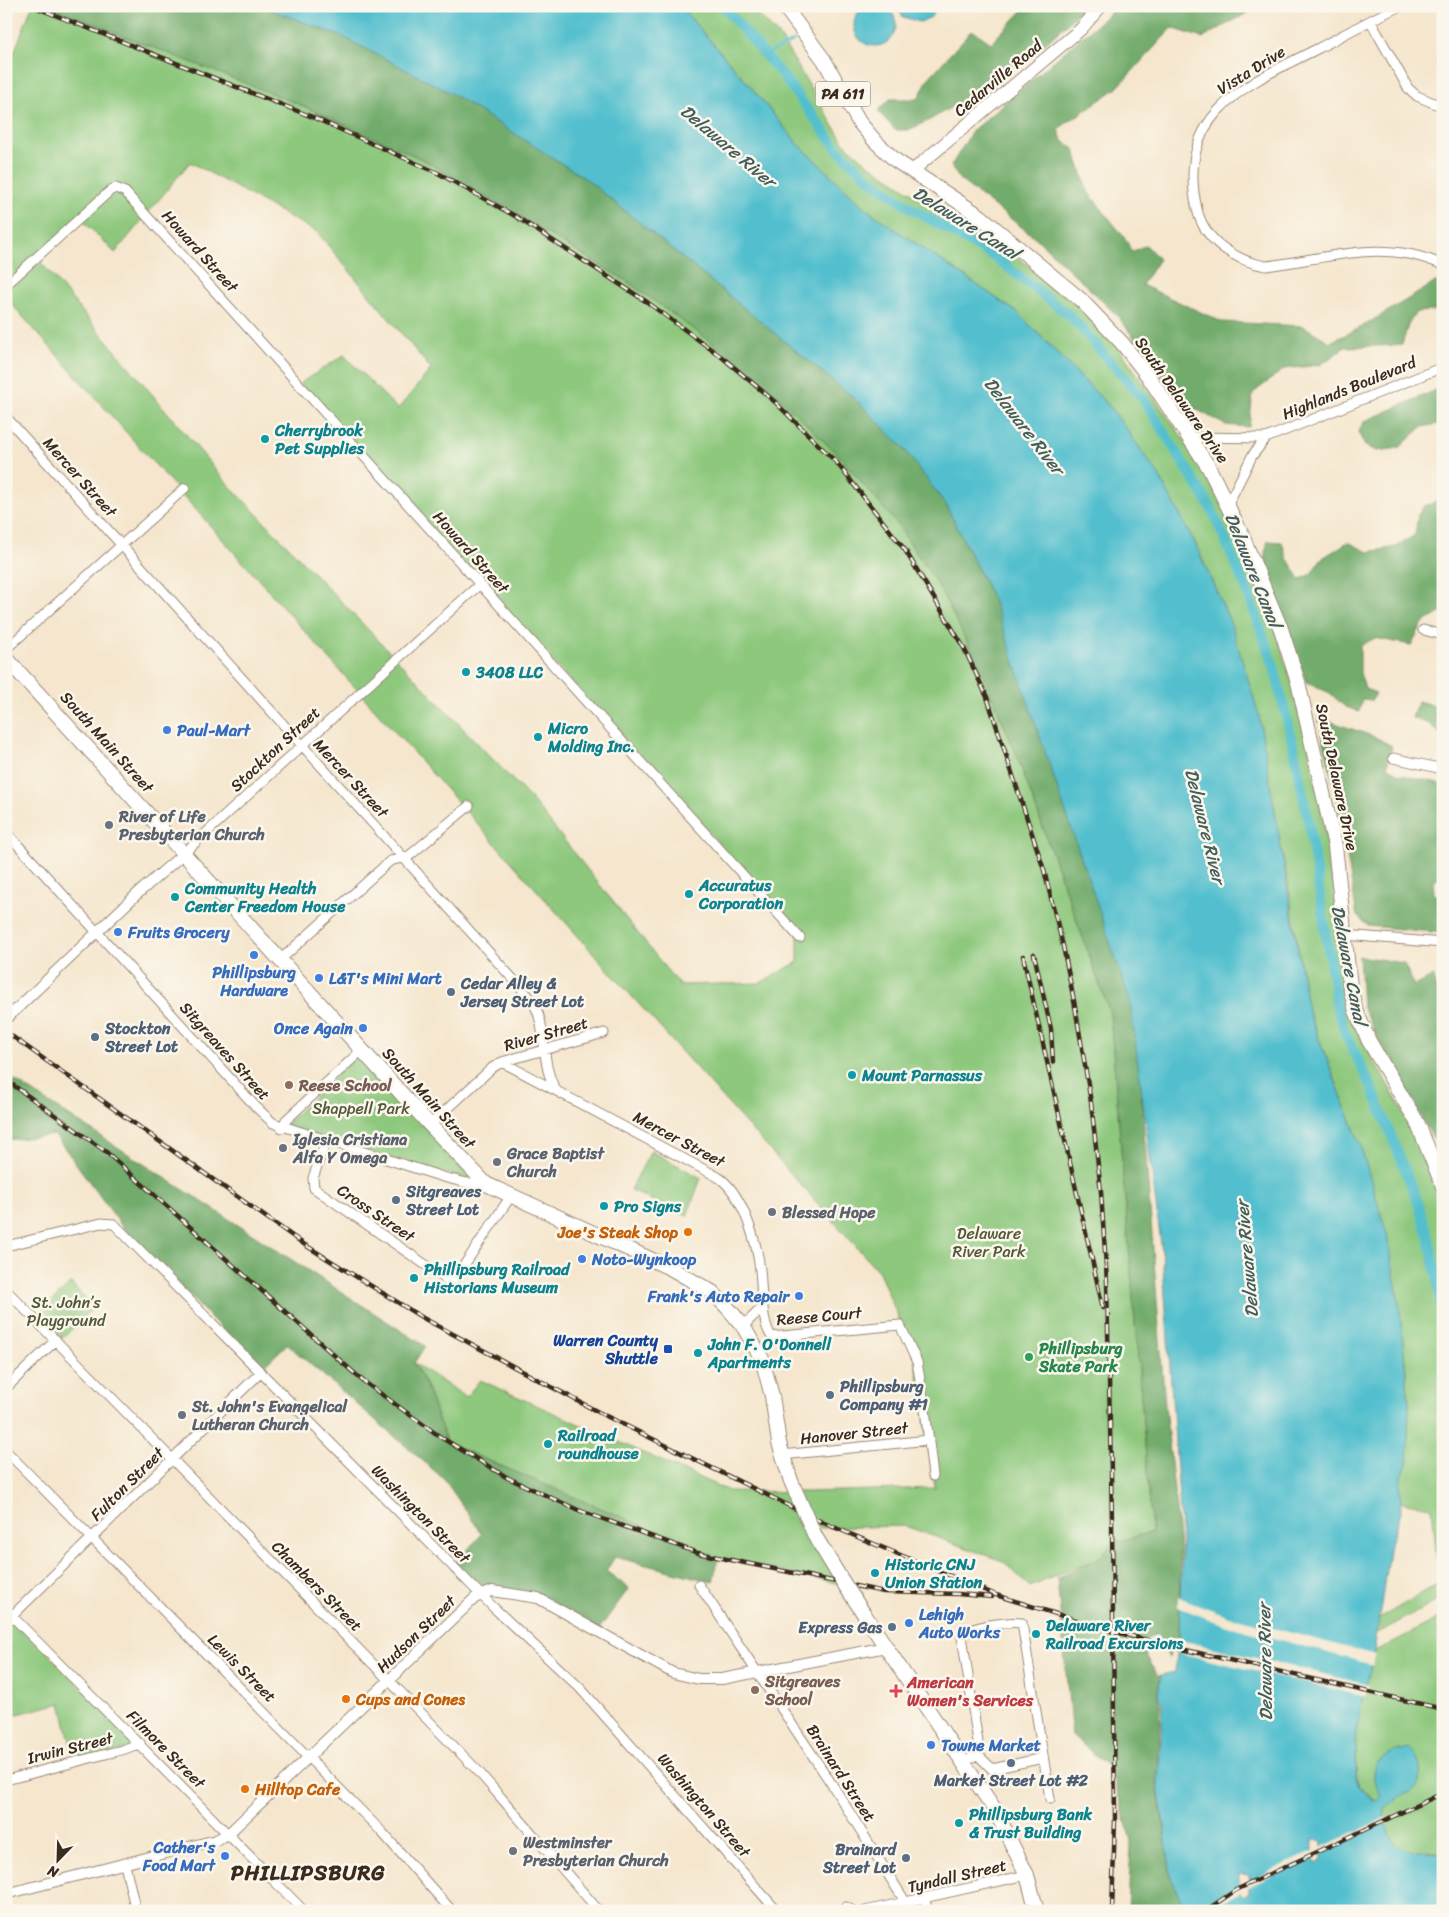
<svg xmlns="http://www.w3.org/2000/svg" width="1449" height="1917" font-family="Sriracha,sans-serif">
<rect width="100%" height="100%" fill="#fbf7ec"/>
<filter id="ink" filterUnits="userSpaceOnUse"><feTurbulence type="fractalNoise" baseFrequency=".02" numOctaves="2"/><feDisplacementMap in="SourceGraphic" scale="10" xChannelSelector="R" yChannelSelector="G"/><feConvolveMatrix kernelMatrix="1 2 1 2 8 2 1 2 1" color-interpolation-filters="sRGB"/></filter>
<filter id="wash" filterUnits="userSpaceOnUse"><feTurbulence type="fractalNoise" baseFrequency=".0096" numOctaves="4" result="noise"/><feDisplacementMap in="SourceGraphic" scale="20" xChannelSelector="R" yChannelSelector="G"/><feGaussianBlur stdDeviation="1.12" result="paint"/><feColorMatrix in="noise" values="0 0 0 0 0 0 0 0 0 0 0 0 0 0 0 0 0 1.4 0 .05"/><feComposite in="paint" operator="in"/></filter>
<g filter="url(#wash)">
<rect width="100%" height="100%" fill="#f5e6cd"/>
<path fill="#8dc87d" stroke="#64794e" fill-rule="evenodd" d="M32,6H47L296,103L424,160L625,280L725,352L778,396L842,459L898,525L939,587L979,666L1016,753L1110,1013L1152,1532L1113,1543L1099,1558L1030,1587L1003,1561L905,1526L812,1528L840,1584L718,1558L447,1443L426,1386L414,1363L466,1397L480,1380L729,1491L807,1492L935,1488L915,1356L879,1272L6,298V74ZM190,162L317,232L431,369L398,409L344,355L299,384L798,930V962L760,983L679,985L533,801L227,483L38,259L82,220L115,253Z
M680,6H750L780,37L844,143L868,164L966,228L970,218L1081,309L1120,350L1197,458L1226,510L1274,627L1294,690L1308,745L1328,845L1349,1012C1360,1039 1375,1062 1389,1087C1411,1124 1431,1164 1443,1206V1611L1441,1599L1374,1635L1377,1620L1439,1583L1432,1507L1399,1502L1400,1482L1407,1463L1409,1404L1399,1302L1360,1144L1308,1011L1286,871L1231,625L1194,541L1158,474L1111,408L1018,313L867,210L797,143L750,86Z
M362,1050L486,1184L282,1128Z
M651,1151L701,1178L687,1216L630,1190Z
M71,1283L94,1307L63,1338L39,1314Z
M6,1611L140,1745L75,1762L61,1703L6,1717Z
M1443,1616V1853L1425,1851L1415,1854C1391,1847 1385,1831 1384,1809L1359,1786L1356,1777V1731L1374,1652Z"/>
<path fill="#72ac6c" stroke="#566b45" d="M47,6H261L343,37L449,92L586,179L854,398L902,446L946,505L993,599L1028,696L1131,959L1165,1406L1180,1547L1179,1637H1173L1169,1658L1157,1634L1139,1643L1158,1676L1161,1675L1157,1695L1161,1706L1157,1785L1172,1882L1186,1911H1128L1131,1841L1111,1769L1072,1735L1057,1579L1099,1558L1113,1543L1152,1532L1110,1013L1016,753L979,666L939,587L898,525L842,459L778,396L725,352L625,280L424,160L296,103Z
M1027,6H1086L1043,46L972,95L928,121L908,130H895L878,111L890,99H918L928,79L972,30L991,43Z
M1116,6H1260L1202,38L1172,28L1117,88L1058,129L1062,140L1074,149L1088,192L1128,242L1131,252L1146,245L1159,259L1142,285L1222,322L1303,326L1330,342L1360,328L1441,279L1443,310L1416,312L1408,325L1402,345L1345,347L1320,365L1284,369L1253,393L1249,427L1225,425L1178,399L1118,316L1036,238L960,180L951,166L973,130L1109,14Z
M1443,387V423L1422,427L1399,448L1377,451L1365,446L1358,432L1365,421Z
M1443,500V611L1423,623L1411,645L1375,638L1360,646V673L1365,689L1376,693L1372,700L1362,699L1359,712L1344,706L1330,693L1306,682L1267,567L1265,553L1268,541L1282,542L1287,558L1300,579L1310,575L1321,559L1348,542L1368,552L1396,547L1415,535L1418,515L1424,506Z
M1418,701L1443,708V737L1429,724L1412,718Z
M1318,717L1375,737L1392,746L1387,766L1398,774L1443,784V875L1433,881L1434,894L1443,898V933L1368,926L1357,916L1339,807Z
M1359,956L1404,963L1414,986L1434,976L1435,987L1443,998V1159L1439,1147L1402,1087L1362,1006Z
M6,1075L425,1346L414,1363L426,1386L447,1443L718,1558L713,1582L615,1557L606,1571L629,1588L597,1632L540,1599L480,1595L451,1568L482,1534L444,1479L287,1344L261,1369L124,1229L55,1135L6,1140Z"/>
<path fill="#53bfce" stroke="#477476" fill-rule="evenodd" d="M854 25a21 21 0 1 1 42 0a21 21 0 1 1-42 0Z
M261,6H680L750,86L797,143L867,210L1018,313L1111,408L1158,474L1194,541L1231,624L1259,715L1308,1011L1360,1144L1387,1234L1399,1302L1409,1404L1407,1463L1400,1482L1401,1512L1390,1543L1374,1652L1356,1731V1777L1359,1786L1374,1801L1379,1800L1380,1795C1370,1781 1372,1762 1389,1754C1395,1751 1403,1750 1409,1748C1421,1758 1425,1778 1413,1790C1411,1793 1407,1793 1403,1795C1396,1798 1390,1805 1384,1809C1386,1851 1407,1853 1443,1853V1911H1186L1172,1882L1158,1785L1163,1706L1158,1695L1161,1675L1175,1672L1179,1637L1182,1542L1162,1252L1130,1001L993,599L946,505L902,446L854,398L586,179L449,92L343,37ZM1313,1840L1322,1841V1859L1317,1863L1313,1858ZM1239,1874L1249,1875V1892L1244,1896L1239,1891Z
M896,6H937L931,17L920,22L903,17Z"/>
<path fill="#f5e6cd" d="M1178,1597L1232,1617L1375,1655L1373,1665L1225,1625L1178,1607Z
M1176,1639L1369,1685L1366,1697L1175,1652Z
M1387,1817V1821L1320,1854V1848Z
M1315,1850V1856L1246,1888V1883Z
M1242,1885V1891L1208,1911H1201Z"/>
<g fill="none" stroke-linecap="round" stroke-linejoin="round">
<path stroke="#53bfce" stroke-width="2.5" d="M765,55L794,41"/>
<path stroke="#53bfce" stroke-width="10" d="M723,6L782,75L839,151L871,180L909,207L993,256L1071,317L1144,400L1211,508L1246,588L1274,667L1294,749L1310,830L1337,1007L1346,1036L1372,1088L1416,1197L1429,1238L1438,1282L1443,1326"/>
</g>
</g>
<g filter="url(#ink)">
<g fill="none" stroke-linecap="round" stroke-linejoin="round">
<g stroke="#988876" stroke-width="11">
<path id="minor" d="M1401,6C1372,18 1344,35 1317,49C1245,85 1175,114 1197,209C1204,241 1236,261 1266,266C1328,259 1382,237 1443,265
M1371,22L1408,88L1417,96L1443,107
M6,285L111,190L116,188L125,192L800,938
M6,417L531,999C549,1025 539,1063 556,1090
M1190,437L1266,438L1443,367
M1228,504L1252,456L1266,438
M1423,630L1443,635
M6,649L185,488
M1393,758L1443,769
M6,832L256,1107L273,1123L443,1177L467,1183L486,1184
M184,853L480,584
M1345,935L1443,943
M280,960L390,861L409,856L469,806
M502,1062L718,1177C742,1192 757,1242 760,1270C762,1287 761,1324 772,1337L900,1325L917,1362L925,1409L933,1476
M430,1125L492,1068L502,1062L604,1033
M282,1128L286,1120L362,1050
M326,1141L313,1178L314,1188L449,1281L454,1280L511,1196
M6,1246L101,1223L114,1224L493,1607L580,1688L777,1911
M6,1290L478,1771L599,1911
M743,1326L763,1307
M6,1388L56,1340
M6,1451L381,1831L452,1911
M782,1455L929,1440
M699,1585L833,1786L906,1903
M6,1610L304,1911
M12,1616L261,1372
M977,1754L992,1769L1043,1758
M964,1763L977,1754L979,1749L962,1636C969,1626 1009,1621 1022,1623L1050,1799
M6,1780L125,1749L140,1743
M125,1865L136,1911
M925,1899L927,1911
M846,1907L853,1911
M865,1911L1027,1875"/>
</g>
<g stroke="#988876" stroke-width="12">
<path id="tertiary" d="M6,1019L136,895L184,853
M6,1894L216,1840L228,1834L475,1598L492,1591L538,1598L673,1673L699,1679H722L886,1647"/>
</g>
<g stroke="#988876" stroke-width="14">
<path id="secondary" d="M912,171L1081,29L1101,6"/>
</g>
<g stroke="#988876" stroke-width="16">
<path id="primary" d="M6,658L430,1125L486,1184L672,1269L712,1292L727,1307L743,1326L762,1359L772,1396L779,1443L791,1481
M815,1536L841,1579
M864,1614L995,1810L1027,1875L1037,1911"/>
</g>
<g stroke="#988876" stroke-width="16">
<path id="trunk" d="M784,6L824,60L859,122L875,141L895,160L980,216L1081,300L1122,343L1148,376L1208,466L1241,533L1281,629L1298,682L1335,846L1350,987L1356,1011L1369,1041L1417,1122L1443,1186"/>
</g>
<use href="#minor" stroke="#fff" stroke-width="9"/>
<use href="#tertiary" stroke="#fff" stroke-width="10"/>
<use href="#secondary" stroke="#fff" stroke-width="12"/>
<use href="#primary" stroke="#fff" stroke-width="14"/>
<use href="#trunk" stroke="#fff" stroke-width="14"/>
<g stroke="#3b2a1e" stroke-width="4.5">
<path id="rail" d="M32,6L310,116L438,173L515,216L647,302L723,358L775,402L837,463L905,550L964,648L987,697L1044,870L1063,946L1075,1006L1091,1102L1101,1192L1107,1282L1112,1521L1115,1820L1112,1911
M1034,954L1051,1029L1053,1062
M1023,956L1103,1308
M6,1032L305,1245L423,1318L602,1414L824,1523L996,1595L1104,1629L1177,1648L1443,1709
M6,1080L105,1151L363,1381L442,1438L508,1478L578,1510L698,1553L884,1592L958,1594L992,1597
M1205,1911L1236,1890L1443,1793"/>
</g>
<use href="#rail" stroke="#fbf7ec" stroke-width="2.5" stroke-dasharray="8" stroke-linecap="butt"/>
<g stroke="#988876" stroke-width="16" stroke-linecap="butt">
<path id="primary-bridge" d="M791,1481L815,1536
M841,1579L864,1614"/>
</g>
<use href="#primary-bridge" stroke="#fff" stroke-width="14"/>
</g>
</g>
<g fill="#0f9aa8" stroke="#fbf7ec" stroke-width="2">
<circle cx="265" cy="439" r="5"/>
<circle cx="466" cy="672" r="5"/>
<circle cx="538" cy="737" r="5"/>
<circle cx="689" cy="894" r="5"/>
<circle cx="175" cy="897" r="5"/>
<circle cx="852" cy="1075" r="5"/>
<circle cx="604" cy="1206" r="5"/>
<circle cx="414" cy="1278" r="5"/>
<circle cx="698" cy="1353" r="5"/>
<circle cx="548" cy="1444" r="5"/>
<circle cx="875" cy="1573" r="5"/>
<circle cx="1036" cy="1634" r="5"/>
<circle cx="959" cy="1823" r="5"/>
</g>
<g fill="#3f7fe0" stroke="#fbf7ec" stroke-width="2">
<circle cx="167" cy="730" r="5"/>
<circle cx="118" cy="932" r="5"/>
<circle cx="254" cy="955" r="5"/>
<circle cx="319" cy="978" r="5"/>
<circle cx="363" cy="1028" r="5"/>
<circle cx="582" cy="1259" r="5"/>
<circle cx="799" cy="1296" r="5"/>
<circle cx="909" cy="1623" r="5"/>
<circle cx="931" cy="1745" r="5"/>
<circle cx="225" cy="1856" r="5"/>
</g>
<g fill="#6b7280" stroke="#fbf7ec" stroke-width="2">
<circle cx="109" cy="825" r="5"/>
<circle cx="283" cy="1148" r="5"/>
<circle cx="497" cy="1162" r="5"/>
<circle cx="772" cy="1212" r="5"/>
<circle cx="182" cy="1415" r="5"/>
<circle cx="513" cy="1851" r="5"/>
</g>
<g fill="#5c6f8a" stroke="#fbf7ec" stroke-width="2">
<circle cx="451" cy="992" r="5"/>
<circle cx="95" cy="1037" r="5"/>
<circle cx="396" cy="1200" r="5"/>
<circle cx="830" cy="1395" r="5"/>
<circle cx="892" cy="1627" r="5"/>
<circle cx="1011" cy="1763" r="5"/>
<circle cx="906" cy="1858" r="5"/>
</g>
<g fill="#8d6e63" stroke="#fbf7ec" stroke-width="2">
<circle cx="289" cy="1085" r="5"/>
<circle cx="755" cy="1690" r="5"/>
</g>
<g fill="#e8710a" stroke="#fbf7ec" stroke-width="2">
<circle cx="688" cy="1232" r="5"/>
<circle cx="346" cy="1699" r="5"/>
<circle cx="245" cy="1789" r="5"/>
</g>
<rect fill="#1a4fb4" stroke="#fbf7ec" stroke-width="2" x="663" y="1344" width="10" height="10" rx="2.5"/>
<circle fill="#2e9e5b" stroke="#fbf7ec" stroke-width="2" cx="1029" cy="1357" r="5"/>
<path fill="#e0444e" stroke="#fbf7ec" stroke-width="2" d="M893.5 1683.5h5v5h5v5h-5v5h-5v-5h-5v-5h5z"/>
<g text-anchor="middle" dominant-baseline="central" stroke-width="5" stroke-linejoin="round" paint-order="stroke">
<rect fill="#fbf7ec" stroke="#75685c" stroke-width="1" x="815.5" y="81.5" width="55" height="25" rx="4"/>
<g font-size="15" font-weight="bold" fill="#3b2a1e">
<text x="843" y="94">PA 611</text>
</g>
<g font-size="16" fill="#3b2a1e" stroke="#fbf7ec">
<text transform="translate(1251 70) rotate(-32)">Vista Drive</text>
<text transform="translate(998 78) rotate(-40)">Cedarville Road</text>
<text transform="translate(200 251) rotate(48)">Howard Street</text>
<text transform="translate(1349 388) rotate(-22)">Highlands Boulevard</text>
<text transform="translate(1182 400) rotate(55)">South Delaware Drive</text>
<text transform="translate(80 477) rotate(48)">Mercer Street</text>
<text transform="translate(471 552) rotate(48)">Howard Street</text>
<text transform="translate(107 742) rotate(48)">South Main Street</text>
<text transform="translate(275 749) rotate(-43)">Stockton Street</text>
<text transform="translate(1337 777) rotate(78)">South Delaware Drive</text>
<text transform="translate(351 778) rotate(47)">Mercer Street</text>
<text transform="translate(546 1034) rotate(-16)">River Street</text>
<text transform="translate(225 1051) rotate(48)">Sitgreaves Street</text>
<text transform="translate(429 1098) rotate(48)">South Main Street</text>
<text transform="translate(679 1139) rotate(28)">Mercer Street</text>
<text transform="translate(376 1213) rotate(34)">Cross Street</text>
<text transform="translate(819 1316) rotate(-5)">Reese Court</text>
<text transform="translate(854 1433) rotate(-6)">Hanover Street</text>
<text transform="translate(127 1484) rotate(-45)">Fulton Street</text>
<text transform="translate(421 1514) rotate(45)">Washington Street</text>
<text transform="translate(317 1586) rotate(45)">Chambers Street</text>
<text transform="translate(416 1634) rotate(-44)">Hudson Street</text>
<text transform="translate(242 1668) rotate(45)">Lewis Street</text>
<text transform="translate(70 1748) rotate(-14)">Irwin Street</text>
<text transform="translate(166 1749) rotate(45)">Filmore Street</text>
<text transform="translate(841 1773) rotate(57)">Brainard Street</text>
<text transform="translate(704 1805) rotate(49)">Washington Street</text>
<text transform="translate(957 1876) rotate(-13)">Tyndall Street</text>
</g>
<g font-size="16" font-weight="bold" fill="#0d838f" stroke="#fbf7ec" text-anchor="start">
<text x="275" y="430">Cherrybrook<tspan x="275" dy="18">Pet Supplies</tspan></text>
<text x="476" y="672">3408 LLC</text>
<text x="548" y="728">Micro<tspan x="548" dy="18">Molding Inc.</tspan></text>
<text x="699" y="885">Accuratus<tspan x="699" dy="18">Corporation</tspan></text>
<text x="185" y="888">Community Health<tspan x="185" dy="18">Center Freedom House</tspan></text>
<text x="862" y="1075">Mount Parnassus</text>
<text x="614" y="1206">Pro Signs</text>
<text x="424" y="1269">Phillipsburg Railroad<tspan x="424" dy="18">Historians Museum</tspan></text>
<text x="708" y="1344">John F. O'Donnell<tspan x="708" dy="18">Apartments</tspan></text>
<text x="558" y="1435">Railroad<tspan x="558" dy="18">roundhouse</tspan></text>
<text x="885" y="1564">Historic CNJ<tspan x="885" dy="18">Union Station</tspan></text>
<text x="1046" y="1625">Delaware River<tspan x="1046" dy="18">Railroad Excursions</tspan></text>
<text x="969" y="1814">Phillipsburg Bank<tspan x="969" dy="18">&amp; Trust Building</tspan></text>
</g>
<g font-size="16" font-weight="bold" fill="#366cbe" stroke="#fbf7ec" text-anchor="start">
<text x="177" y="730">Paul-Mart</text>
<text x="128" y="932">Fruits Grocery</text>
<text x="254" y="972" text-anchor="middle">Phillipsburg<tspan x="254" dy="18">Hardware</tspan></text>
<text x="329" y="978">L&amp;T's Mini Mart</text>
<text x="353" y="1028" text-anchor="end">Once Again</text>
<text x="592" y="1259">Noto-Wynkoop</text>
<text x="789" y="1296" text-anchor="end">Frank's Auto Repair</text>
<text x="919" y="1614">Lehigh<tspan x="919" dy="18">Auto Works</tspan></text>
<text x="941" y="1745">Towne Market</text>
<text x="215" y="1847" text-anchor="end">Cather's<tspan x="215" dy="18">Food Mart</tspan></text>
</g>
<g font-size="16" font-weight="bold" fill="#5b616d" stroke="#fbf7ec" text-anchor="start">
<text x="119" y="816">River of Life<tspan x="119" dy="18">Presbyterian Church</tspan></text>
<text x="293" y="1139">Iglesia Cristiana<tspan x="293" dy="18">Alfa Y Omega</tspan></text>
<text x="507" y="1153">Grace Baptist<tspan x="507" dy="18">Church</tspan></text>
<text x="782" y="1212">Blessed Hope</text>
<text x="192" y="1406">St. John's Evangelical<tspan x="192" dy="18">Lutheran Church</tspan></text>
<text x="523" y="1842">Westminster<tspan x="523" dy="18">Presbyterian Church</tspan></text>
</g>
<g font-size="16" font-weight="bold" fill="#4e5e75" stroke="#fbf7ec" text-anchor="start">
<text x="461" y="983">Cedar Alley &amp;<tspan x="461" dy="18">Jersey Street Lot</tspan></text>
<text x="105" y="1028">Stockton<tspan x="105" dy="18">Street Lot</tspan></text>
<text x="406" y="1191">Sitgreaves<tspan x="406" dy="18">Street Lot</tspan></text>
<text x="840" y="1386">Phillipsburg<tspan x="840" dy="18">Company #1</tspan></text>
<text x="882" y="1627" text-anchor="end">Express Gas</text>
<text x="1011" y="1780" text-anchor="middle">Market Street Lot #2</text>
<text x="896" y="1849" text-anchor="end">Brainard<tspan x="896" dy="18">Street Lot</tspan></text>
</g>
<g font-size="16" font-weight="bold" fill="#785e54" stroke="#fbf7ec" text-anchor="start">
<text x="299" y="1085">Reese School</text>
<text x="765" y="1681">Sitgreaves<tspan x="765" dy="18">School</tspan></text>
</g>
<g font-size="16" fill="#54593a" stroke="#fbf7ec">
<text x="361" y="1108">Shappell Park</text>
<text x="989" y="1233">Delaware<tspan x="989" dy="18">River Park</tspan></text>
<text x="66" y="1302">St. John’s<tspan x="66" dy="18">Playground</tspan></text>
</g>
<g font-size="16" font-weight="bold" fill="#c56008" stroke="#fbf7ec" text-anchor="start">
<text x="678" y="1232" text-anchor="end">Joe's Steak Shop</text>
<text x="356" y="1699">Cups and Cones</text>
<text x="255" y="1789">Hilltop Cafe</text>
</g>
<g font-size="16" font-weight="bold" fill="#164399" stroke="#fbf7ec" text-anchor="end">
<text x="658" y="1340">Warren County<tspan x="658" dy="18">Shuttle</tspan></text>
</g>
<g font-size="16" font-weight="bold" fill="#27864d" stroke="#fbf7ec" text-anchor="start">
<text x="1039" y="1348">Phillipsburg<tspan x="1039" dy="18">Skate Park</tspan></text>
</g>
<g font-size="16" font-weight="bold" fill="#be3a42" stroke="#fbf7ec" text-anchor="start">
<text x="907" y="1682">American<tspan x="907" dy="18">Women's Services</tspan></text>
</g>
<g font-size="18" font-style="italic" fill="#435e5c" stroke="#fbf7ec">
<text transform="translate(728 146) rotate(40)">Delaware River</text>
<text transform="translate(966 223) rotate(32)">Delaware Canal</text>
<text transform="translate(1024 426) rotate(52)">Delaware River</text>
<text transform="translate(1253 570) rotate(68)">Delaware Canal</text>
<text transform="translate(1205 826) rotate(76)">Delaware River</text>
<text transform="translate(1349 965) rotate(79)">Delaware Canal</text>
<text transform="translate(1247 1259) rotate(-95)">Delaware River</text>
<text transform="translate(1265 1662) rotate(-91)">Delaware River</text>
</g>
<g font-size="21" font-weight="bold" letter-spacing="1" fill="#3b2a1e" stroke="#fbf7ec">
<text x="308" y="1873">PHILLIPSBURG</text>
</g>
</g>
<rect width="1449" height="1917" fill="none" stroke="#fbf7ec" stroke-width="25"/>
<g transform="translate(58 1860) rotate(203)" stroke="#fbf7ec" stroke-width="4" paint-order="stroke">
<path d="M0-4L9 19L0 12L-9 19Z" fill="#3b2a1e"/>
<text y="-8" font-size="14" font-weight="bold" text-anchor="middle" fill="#3b2a1e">N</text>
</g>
</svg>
